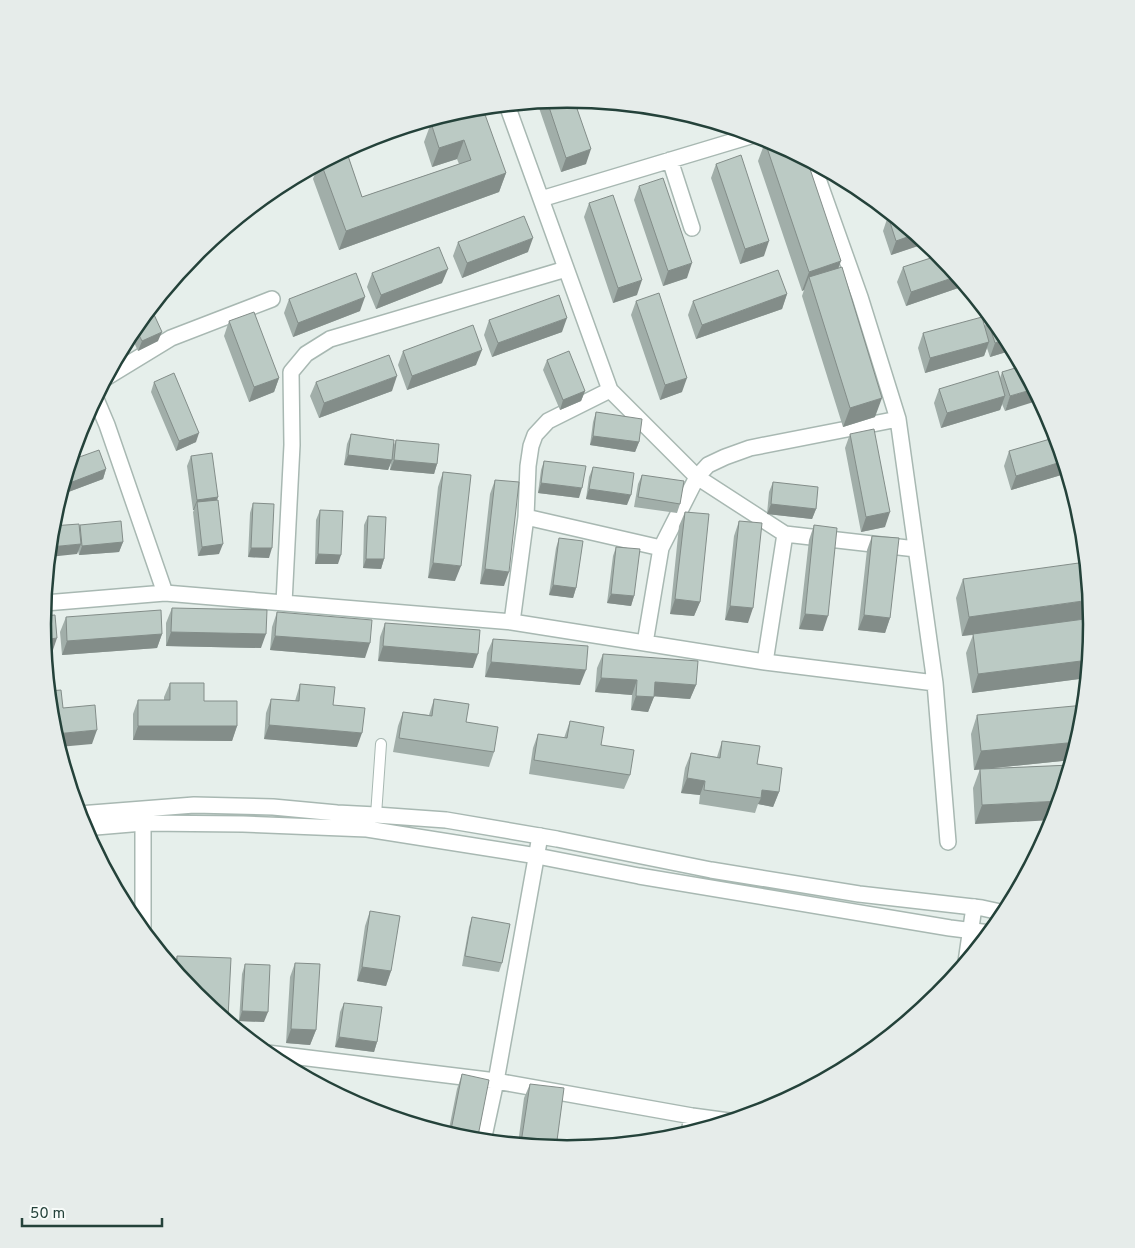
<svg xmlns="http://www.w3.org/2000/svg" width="1135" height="1248" font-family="Overpass,sans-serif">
<rect width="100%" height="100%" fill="#e6efeb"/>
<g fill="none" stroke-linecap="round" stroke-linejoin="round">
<g stroke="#a8b8b2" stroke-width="12">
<path id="service" d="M376,815L381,744"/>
</g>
<g stroke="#a8b8b2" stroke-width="18">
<path id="minor" d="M507,105L610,390L697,477L785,534L765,662
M670,160L692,228
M812,162L860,297L898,419L935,683L948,842
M541,199L754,135
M107,377L171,338L272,299
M96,399L107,425L165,593
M526,517L661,548
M785,534L916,549
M45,603L165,593L512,622L765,662L935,683
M284,603L292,445L291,372L306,354L330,339L566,269
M512,622L526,517L528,466L531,446L535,435L548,421L610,390
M645,643L661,548L697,477L708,465L725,457L750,448L898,419
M143,823V931
M966,962L974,907
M267,1053L496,1081L692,1116L729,1121
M689,1133L692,1116
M483,1141L496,1081L540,836"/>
</g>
<g stroke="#a8b8b2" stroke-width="18">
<path id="tertiary" d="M79,814L194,805L273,807L337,813L376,815L446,820L557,839L711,870L859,894L982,908L1005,913
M84,828L143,823L243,824L367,829L537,856L639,876L950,928L990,933"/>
</g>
<use href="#service" stroke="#fff" stroke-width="10"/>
<use href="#minor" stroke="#fff" stroke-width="15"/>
<use href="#tertiary" stroke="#fff" stroke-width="15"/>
</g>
<path fill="#a1aea9" d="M568,99L586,164L561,172L537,102Z
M464,109L466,116L506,173L499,192L339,250L313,179L318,165L346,150L362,197L459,164L457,159L432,167L424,142L431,123L443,119L442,116Z
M765,142L839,268L875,417L843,427L802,296L804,290L802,291L758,161Z
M716,164L764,256L740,264L711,178Z
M639,186L687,278L663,286L634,200Z
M589,203L637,295L613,303L584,217Z
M892,215L927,243L891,255L883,231L888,216Z
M458,242L528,252L462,278L453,256Z
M903,267L964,286L906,306L897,282Z
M372,273L442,283L376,309L367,287Z
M787,294L782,309L696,339L688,315L693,301Z
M289,299L360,311L293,337L284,313Z
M636,301L682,392L660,400L631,315Z
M151,308L158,341L138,351L130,334Z
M987,318L1004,333L1013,350L990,357L987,348L984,356L925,373L918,348L923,333L985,326Z
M489,320L562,332L492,357L484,335Z
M229,321L279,378L274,392L249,402L224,336Z
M403,351L476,365L407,390L398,365Z
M547,360L585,391L581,401L560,410L543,370Z
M1022,366L1005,411L1002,404L1000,410L941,428L934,403L939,389L1000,378L1002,372Z
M154,382L196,442L176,451L151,392Z
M316,382L392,391L319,418L310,396Z
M596,412L639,442L635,452L590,445L593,422Z
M351,434L393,447L396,440L437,464L434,474L390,470L391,462L388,470L344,465L347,444Z
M850,434L885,527L861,532L845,448Z
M1057,437L1068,473L1011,490L1004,466L1009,451Z
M191,456L218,497L217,500L219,554L198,556L193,512L194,510H193L187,466Z
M71,460L106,469L103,479L63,494V492L62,495H61Z
M544,461L579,498L538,493L541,470Z
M593,467L627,505L586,499L589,477Z
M443,472L455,581L428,578L438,487Z
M642,475L680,504L677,513L634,507L638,484Z
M495,480L504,586L480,584L490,494Z
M773,482L816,509L812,519L767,514L769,492Z
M253,503L269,558L248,557L250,513Z
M320,510L338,564H315L316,520Z
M685,512L700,602L694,616L670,614L679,526Z
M368,516L384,559L381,569L363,568L364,525Z
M739,521L748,623L725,620L734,536Z
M80,525L123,542L119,552L79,555L78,551L77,554L79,528Z
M814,525L823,631L799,629L809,540Z
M872,536L890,618L885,633L858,630L867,550Z
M559,538L576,588L573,598L549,595L556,548Z
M616,547L634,596L631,606L607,603L613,556Z
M963,579L1092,624L1087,678L972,693L966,653L973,635L962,636L956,598Z
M172,608L261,648L166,646V623Z
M277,612L365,658L270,650L272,627Z
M66,617L162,634L157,648L62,655L60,632Z
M385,623L473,668L378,661L380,637Z
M493,639L580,685L485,677L487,653Z
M603,654L696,685L690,699L654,696L648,712L631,710L632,695L595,692L597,668Z
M170,683L204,701L237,726L232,741L133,740V714L138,700H164V697Z
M300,684L333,705L357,747L264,739L266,713L271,699L295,701Z
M434,699L466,722L494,752L489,767L393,752L398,726L403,712L429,715Z
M977,715L1082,727L1072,760L974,770L971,734Z
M570,721L601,745L630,775L624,789L529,774L533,748L538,734L564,738Z
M722,741L757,764L779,792L773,807L758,804L755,813L699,804L700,795L681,793L685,768L691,753L717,757Z
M1071,765L975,824L973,788L980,769Z
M370,911L391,971L386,986L357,981L365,926Z
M472,917L502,963L499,972L462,966L469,927Z
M177,956L196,995L173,967Z
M295,963L316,1030L310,1045L286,1043L290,977Z
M245,964L264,1022L239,1021L242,974Z
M344,1003L377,1042L374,1052L335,1047L340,1012Z
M462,1074L478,1136L476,1140L465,1139L448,1134L457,1089Z
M530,1084L556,1148L518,1144L524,1098Z"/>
<path fill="#838d89" d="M464,140L457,159L432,167L439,148Z
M591,149L586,164L561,172L566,158Z
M506,173L499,192L339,250L346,231Z
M916,234L927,243L891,255L896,241Z
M533,238L528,252L462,278L467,263Z
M769,241L764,256L740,264L745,249Z
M841,261L834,280L809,277L804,290L802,291L809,272Z
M692,263L687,278L663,286L668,271Z
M448,269L442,283L376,309L381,295Z
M958,276L965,284L964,286L906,306L911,292Z
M642,280L637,295L613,303L618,288Z
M787,294L782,309L696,339L702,325Z
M365,297L360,311L293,337L298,323Z
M567,318L562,332L492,357L498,343Z
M162,332L158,341L138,351L142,341Z
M1007,339L1013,350L990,357L995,343Z
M989,342L984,356L925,373L930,358Z
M482,350L476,365L407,390L412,376Z
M397,376L392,391L319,418L324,403Z
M279,378L274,392L249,402L254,387Z
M687,378L682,392L660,400L665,385Z
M1034,389L1040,400L1005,411L1010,396Z
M585,391L581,401L560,410L563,400Z
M1005,396L1000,410L941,428L947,413Z
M882,398L875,417L843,427L850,408Z
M199,433L196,442L176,451L179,441Z
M593,436L639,442L635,452L590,445Z
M348,455L392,460L388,470L344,465Z
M394,460L437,464L434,474L390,470Z
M1064,461L1068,473L1011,490L1016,476Z
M106,469L103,479L63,494L67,484Z
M541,483L582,488L579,498L538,493Z
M65,485L62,495H61L64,486Z
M589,489L631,495L627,505L586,499Z
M218,497L214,507L197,502L194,510H193L197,500Z
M771,504L816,509L812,519L767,514Z
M890,512L885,527L861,532L866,517Z
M123,542L119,552L79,555L82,546Z
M81,544L77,554L49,557L50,547Z
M223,544L219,554L198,556L202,547Z
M251,548H272L269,558L248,557Z
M318,554L341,555L338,564H315Z
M366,559H384L381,569L363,568Z
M433,563L461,566L455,581L428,578Z
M485,569L509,572L504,586L480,584Z
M553,585L576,588L573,598L549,595Z
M611,594L634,596L631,606L607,603Z
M675,599L700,602L694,616L670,614Z
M1090,600L1092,618L962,636L969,617Z
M730,606L753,608L748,623L725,620Z
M805,614L828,616L823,631L799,629Z
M864,615L890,618L885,633L858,630Z
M171,632L266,634L261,648L166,646Z
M162,634L157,648L62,655L67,641Z
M275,636L370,643L365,658L270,650Z
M57,638L52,653H45L44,640Z
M383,646L478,654L473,668L378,661Z
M1089,660L1087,678L972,693L978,674Z
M491,662L586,670L580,685L485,677Z
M601,678L637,680L632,695L595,692Z
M655,682L696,685L690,699L650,696Z
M636,696L654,697L648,712L631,710Z
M269,725L362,733L357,747L264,739Z
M138,726H237L232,741L133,740Z
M97,730L92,744L59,747L55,734Z
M1078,742L1072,760L974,770L981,751Z
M687,778L705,781L700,795L681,793Z
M762,790L779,792L773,807L758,804L761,798Z
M1060,801L1054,820L975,824L982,805Z
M362,967L391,971L386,986L357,981Z
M242,1011L268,1012L264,1022L239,1021Z
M291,1029L316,1030L310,1045L286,1043Z
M339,1037L377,1042L374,1052L335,1047Z
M521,1143L556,1148L521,1144Z"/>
<path fill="#bbcac4" stroke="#838d89" d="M568,99L574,100L591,149L566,158L547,101Z
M464,109L466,116L483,109L506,173L346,231L321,163L346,150L362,197L471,160L464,140L439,148L431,123L455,115V112Z
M770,140L807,160L841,261L809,272L765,142Z
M741,155L769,241L745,249L716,164Z
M663,178L692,263L668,271L639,186Z
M613,195L642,280L618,288L589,203Z
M892,215L916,234L896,241L888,216Z
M524,216L533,238L467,263L458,242Z
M439,247L448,269L381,295L372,273Z
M940,255L958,276L911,292L903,267Z
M842,267L882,398L850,408L809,277Z
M778,270L787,294L702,325L693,301Z
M356,273L365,297L298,323L289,299Z
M659,293L687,378L665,385L636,301Z
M559,295L567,318L498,343L489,320Z
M151,308L162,332L142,341L135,327Z
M254,312L279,378L254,387L229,321Z
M982,317L989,342L930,358L923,333Z
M991,317L1004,333L1007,339L995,343L987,318Z
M473,325L482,350L412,376L403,351Z
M569,351L585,391L563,400L547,360Z
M389,355L397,376L324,403L316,382Z
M1022,366L1034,389L1010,396L1002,372Z
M998,371L1005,396L947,413L939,389Z
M174,373L199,433L179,441L154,382Z
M596,412L642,419L639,442L593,436Z
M874,429L890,512L866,517L850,434Z
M351,434L394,440L392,460L348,455Z
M1057,437L1064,461L1016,476L1009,451Z
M396,440L439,444L437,464L394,460Z
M99,450L106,469L67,484L65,480L71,460Z
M212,453L218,497L197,500L191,456Z
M544,461L586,466L582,488L541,483Z
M593,467L634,473L631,495L589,489Z
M443,472L471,475L461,566L433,563Z
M642,475L684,481L680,504L638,497Z
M495,480L519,482L509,572L485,569Z
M773,482L818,487L816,509L771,504Z
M218,500L223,544L202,547L197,502Z
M253,503L274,504L272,548H251Z
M320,510L343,511L341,555L318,554Z
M685,512L709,514L700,602L675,599Z
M368,516L386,517L384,559H366Z
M121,521L123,542L82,546L80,525Z
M739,521L762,523L753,608L730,606Z
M79,524L81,544L50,547L52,526Z
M814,525L837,528L828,616L805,614Z
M872,536L899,538L890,618L864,615Z
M559,538L583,541L576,588L553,585Z
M616,547L640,549L634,596L611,594Z
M1086,562L1090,600L969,617L963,579Z
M172,608L267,610L266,634L171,632Z
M161,610L162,634L67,641L66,617Z
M277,612L372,620L370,643L275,636Z
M55,615L57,638L44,640L42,624L43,616Z
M1092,618V624L1089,660L978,674L973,634Z
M385,623L480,630L478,654L383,646Z
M493,639L588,646L586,670L491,662Z
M603,654L698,661L696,685L655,682L654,697L636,696L637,680L601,678Z
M170,683H204V701H237V726H138V700H170Z
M300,684L335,687L333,705L365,708L362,733L269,725L271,699L299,701Z
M61,690L63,708L95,705L97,730L55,734L53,726L49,691Z
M434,699L469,704L466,722L498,727L494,752L399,738L403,712L432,716Z
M1085,705L1082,727L1078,742L981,751L977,715Z
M570,721L604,727L601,745L634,750L630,775L534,760L538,734L567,738Z
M722,741L760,746L757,764L782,768L779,792L762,790L761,798L704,790L705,781L687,778L691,753L720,758Z
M1071,765L1060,801L982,805L980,769Z
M119,884L120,895L114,885Z
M370,911L400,916L391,971L362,967Z
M472,917L510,924L502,963L465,956Z
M177,956L231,958L228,1018L223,1017L196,995L177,971Z
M295,963L320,964L316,1030L291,1029Z
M245,964L270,965L268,1012L242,1011Z
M344,1003L382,1007L377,1042L339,1037Z
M462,1074L489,1080L478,1136L451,1130Z
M530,1084L564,1088L556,1148L521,1143Z"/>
<path d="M0 0H1135V1248H0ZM51 624a516 516 0 1 1 1032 0a516 516 0 1 1-1032 0Z" fill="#e6ecea" fill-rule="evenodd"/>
<path fill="none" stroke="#24423a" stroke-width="2.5" d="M51 624a516 516 0 1 1 1032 0a516 516 0 1 1-1032 0Z"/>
<path d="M22 1218v8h140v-8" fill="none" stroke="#24423a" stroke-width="2.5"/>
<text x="30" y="1218" font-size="15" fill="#24423a" stroke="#f7fbf9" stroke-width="4" paint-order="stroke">50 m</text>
</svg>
